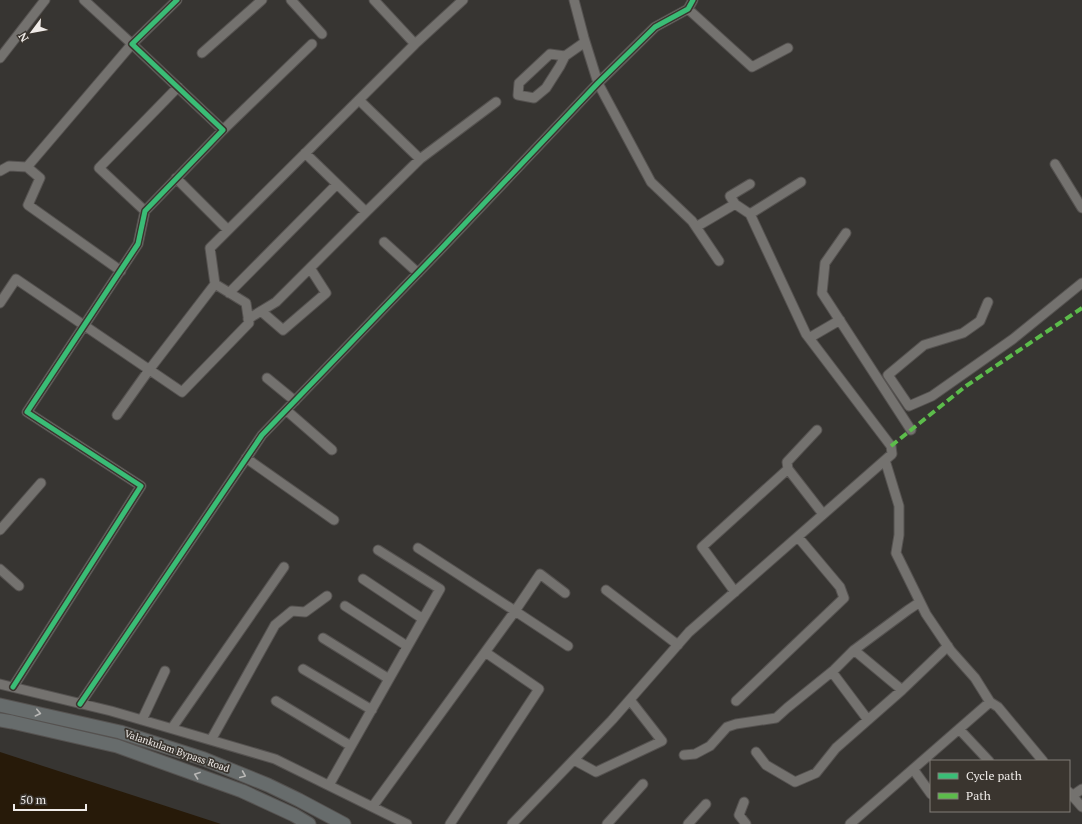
<svg xmlns="http://www.w3.org/2000/svg" width="1082" height="824" font-family="'PT Serif',serif">
<rect width="100%" height="100%" fill="#373532"/>
<path fill="#271a09" d="M0,752L221,824H0Z"/>
<g fill="none" stroke-linecap="round" stroke-linejoin="round">
<g stroke="#555250" stroke-width="11">
<path id="minor" d="M291,0L322,34
M374,0L415,44
M574,0L584,38L598,83L651,182L692,221L719,261
M688,9L752,67L788,48
M202,53L262,0
M565,56L550,54L519,83L518,95L534,98L546,88L560,66L565,56L585,42
M0,58L45,0
M359,100L420,159
M223,130L312,44
M1055,164L1082,208
M27,167L132,44L84,0
M0,171L9,166L27,167L40,178L28,205L121,271
M176,178L228,230
M735,204L730,196L750,184
M145,211L99,168L178,87
M366,212L420,159L496,102
M750,214L801,182
M846,233L825,263L822,293L911,430
M384,242L418,273
M229,293L337,184
M988,302L980,321L963,333L924,345L888,375L909,406L932,396L1013,339L1082,283
M0,303L16,279L182,392L249,323L246,303L215,284
M261,311L283,330L326,293L310,268
M248,319L276,302L366,212L305,153
M809,338L840,320
M267,378L295,401
M286,410L332,450
M117,415L149,370L215,284L210,248L415,44L463,0
M817,430L787,462L788,469L823,514
M246,458L334,520
M885,460L899,506V535L896,553L926,614L951,651L975,678L990,702L998,707L1043,761
M0,530L41,483
M418,548L515,611L540,574L565,593
M0,569L19,586
M363,579L423,619
M606,590L678,645
M735,592L702,547L788,469
M345,606L407,646
M323,638L389,679
M854,650L902,690
M303,669L372,710
M832,672L868,720
M0,684L111,711L166,727L275,759L407,824
M13,687L141,486L27,412L138,244L145,211L223,130L132,44L177,0
M276,701L351,746
M736,701L844,598L840,587L798,537
M80,704L262,435L439,251L598,83L655,27L688,9L693,0
M142,720L165,671
M172,728L284,567
M959,729L989,761
M211,740L275,625L292,611L305,612L327,596
M756,752L766,765L795,782L816,773L836,748L902,690L948,646
M684,755L695,754L710,746L727,727L736,724L776,718L787,708L834,670L854,650L908,610L920,602
M574,760L596,772L662,741L630,700
M913,769L931,794
M329,785L440,589L378,550
M1069,792L1082,807
M1072,796L1082,789
M744,802L739,815L746,824
M373,806L515,611L568,646
M450,824L539,689L485,652
M512,824L612,720L689,632L892,454L891,446L806,334L750,214L735,204L696,227
M607,824L643,784
M688,824L706,804
M850,824L990,702"/>
</g>
<g stroke="#555250" stroke-width="15">
<path id="primary" d="M0,705L120,732L204,759L268,785L299,800L344,824
M0,720L12,722L117,746L242,791L294,815L309,824"/>
</g>
<use href="#minor" stroke="#74726f" stroke-width="9"/>
<use href="#primary" stroke="#676c6c" stroke-width="13"/>
<path stroke="#5cbc4b" stroke-width="4" stroke-dasharray="8 4" stroke-linecap="butt" d="M891,446L966,386L1082,308"/>
<g stroke="#3a352f" stroke-width="8">
<path id="cycleway" d="M13,687L141,486L27,412L138,244L145,211L223,130L132,44L177,0
M80,704L262,435L439,251L598,83L655,27L688,9L693,0"/>
</g>
<use href="#cycleway" stroke="#3abd76" stroke-width="5"/>
</g>
<defs><path id="oneway-chevron" d="M-2-3.5L2.5 0L-2 3.5" fill="none" stroke-width="1.6" stroke-linecap="round" stroke-linejoin="round"/></defs>
<g stroke="#b9b8b6">
<use href="#oneway-chevron" transform="translate(38 713) rotate(13)"/>
<use href="#oneway-chevron" transform="translate(197 775) rotate(-160)"/>
<use href="#oneway-chevron" transform="translate(243 775) rotate(23)"/>
</g>
<g text-anchor="middle" dominant-baseline="central" stroke-width="3.5" stroke-linejoin="round" paint-order="stroke">
<g font-size="10" fill="#efebe8" stroke="#3a352f">
<text transform="translate(177 751) rotate(19)">Valankulam Bypass Road</text>
</g>
</g>
<rect x="930" y="760" width="140" height="52" fill="#3a352f" stroke="#827e79"/>
<rect x="938" y="773" width="20" height="6" fill="#3abd76" stroke="#827e79"/>
<text x="966" y="780" font-size="12" fill="#efebe8">Cycle path</text>
<rect x="938" y="793" width="20" height="6" fill="#5cbc4b" stroke="#827e79"/>
<text x="966" y="800" font-size="12" fill="#efebe8">Path</text>
<g transform="translate(32 32) rotate(238)" stroke="#3a352f" stroke-width="3" paint-order="stroke">
<path d="M0-3L7 15L0 10L-7 15Z" fill="#efebe8"/>
<text y="-6" font-size="11" font-weight="bold" text-anchor="middle" fill="#efebe8">N</text>
</g>
<path d="M14 804v6h72v-6" fill="none" stroke="#efebe8" stroke-width="2"/>
<text x="20" y="804" font-size="12" fill="#efebe8" stroke="#3a352f" stroke-width="3" paint-order="stroke">50 m</text>
</svg>
